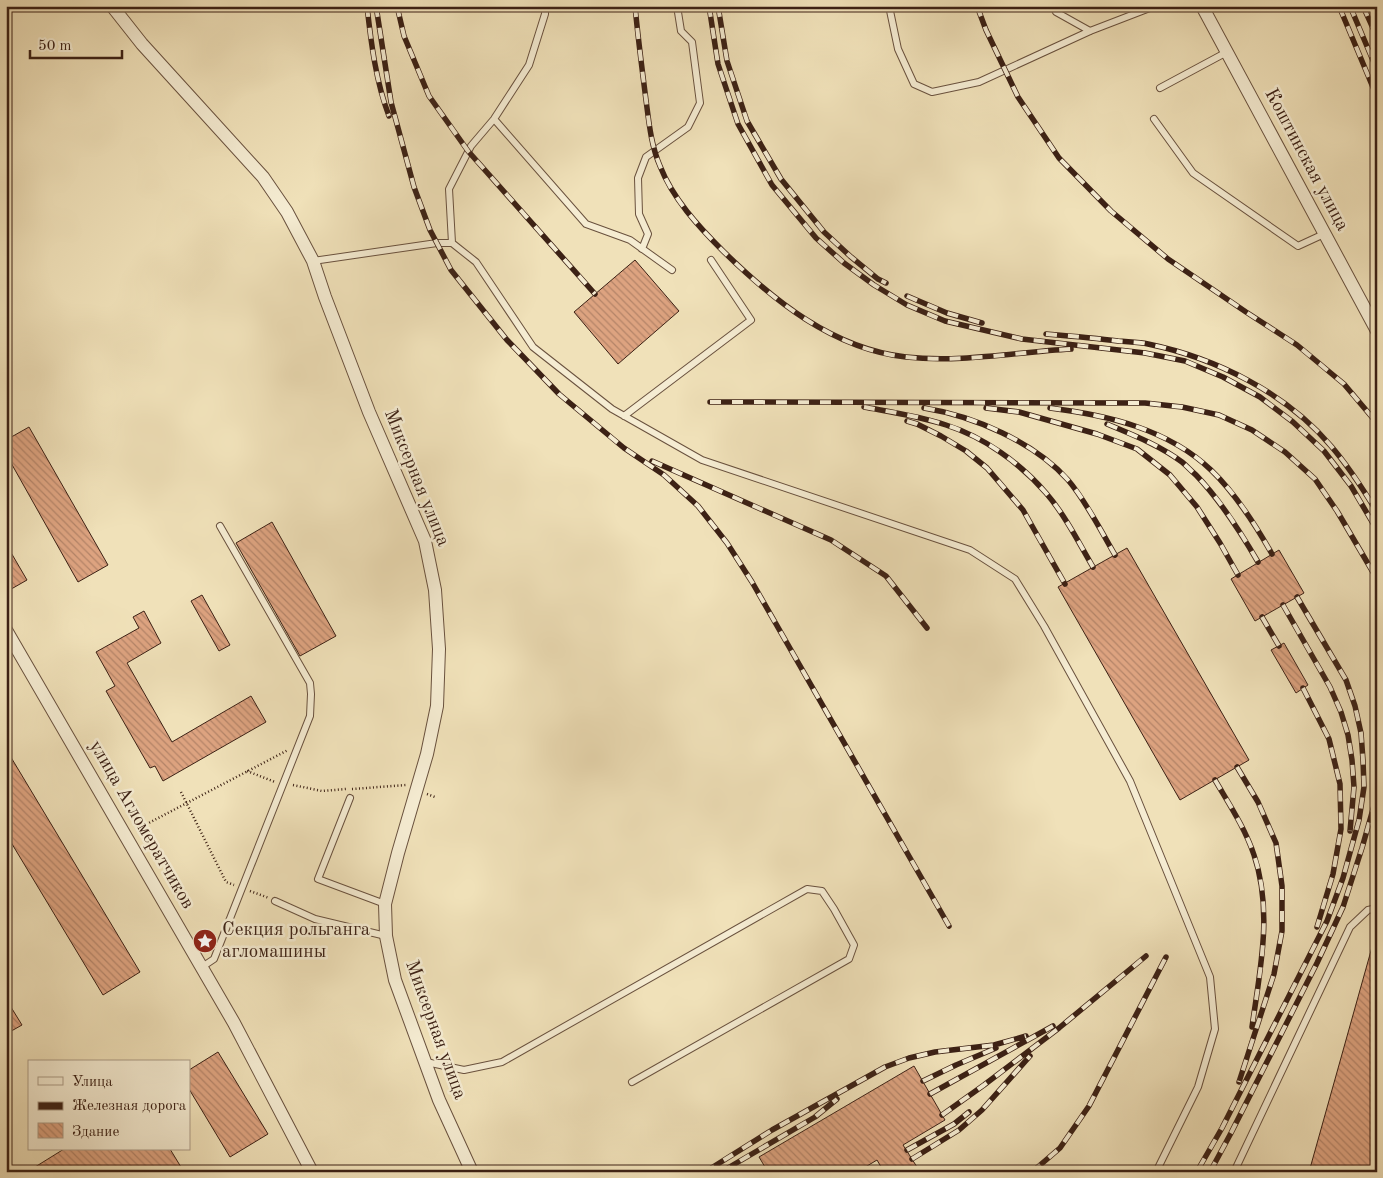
<svg xmlns="http://www.w3.org/2000/svg" width="1383" height="1178" font-family="'Old Standard TT',serif">
<defs>
<pattern id="building-back-hatch" width="6" height="6" patternUnits="userSpaceOnUse" patternTransform="scale(1.25)"><rect width="6" height="6" fill="#dda380"/><path d="M-1 5l2 2M0 0l6 6M5-1l2 2" fill="none" stroke="#b48468"/></pattern>
</defs>
<rect width="100%" height="100%" fill="#f0e1b9"/>
<filter id="stains"><feTurbulence type="fractalNoise" baseFrequency=".004" numOctaves="4"/><feColorMatrix values="0 0 0 0 .2 0 0 0 0 .09 0 0 0 0 .02 0 0 0 .5 -.17"/></filter>
<radialGradient id="worn" r=".72"><stop offset=".6" stop-color="#630" stop-opacity="0"/><stop offset="1" stop-color="#630" stop-opacity=".3"/></radialGradient>
<path fill="url(#building-back-hatch)" stroke="#3c2115" d="M635,260L679,311L618,364L574,312Z
M29,427L108,565L78,582L6,454V440Z
M272,522L336,636L300,656L236,543Z
M6,544L27,580L6,592Z
M1127,548L1249,760L1180,800L1058,587Z
M1279,550L1304,593L1255,621L1231,579Z
M202,595L230,645L219,651L191,601Z
M144,611L161,643L127,663L172,742L251,696L266,722L163,781L155,766L150,768L106,691L115,686L96,652L139,628L133,617Z
M1284,643L1308,685L1296,693L1271,650Z
M6,749L140,972L103,995L6,834Z
M1374,940L1377,941V1172H1309Z
M6,999L22,1025L6,1034Z
M218,1052L268,1134L230,1157L189,1089V1070Z
M914,1066L945,1120L903,1145L917,1167L909,1172H884L877,1160L857,1172H768L759,1157Z
M64,1149H170L184,1172H27Z"/>
<g fill="none" stroke-linecap="round" stroke-linejoin="round">
<g stroke="#69513e" stroke-width="8">
<path id="service" d="M889,6L898,49L914,84L932,92L979,82L1090,31L1155,6
M1053,6L1056,12L1090,31
M1160,88L1227,52
M494,119L586,224L630,240L672,270
M1154,119L1193,173L1298,246L1324,234
M452,243L449,189L471,146L494,119L529,65L545,14V6
M642,249L648,234L639,214L638,178L646,157L688,127L700,103L692,42L681,31L677,6
M313,261L437,243H452L476,262L533,347L612,409L702,460L970,550L1015,579L1044,626L1130,781L1210,977L1215,1029L1198,1087L1156,1172
M624,416L751,320L711,260
M350,798L318,879L385,904
M275,901L315,919L386,936
M202,967L214,959L310,716L311,694L310,683L220,526
M426,1062L464,1070L502,1062L807,889L822,891L834,909L854,945L849,959L632,1082
M1234,1172L1350,927L1368,910L1377,908"/>
</g>
<g stroke="#69513e" stroke-width="14">
<path id="minor" d="M112,6L142,44L263,177L287,212L313,261L325,297L369,412L425,541L435,590L439,649L437,706L427,754L398,853L385,904L386,936L395,980L439,1100L472,1172
M1202,6L1377,331
M6,630L234,1023L312,1172"/>
</g>
<path stroke="#3c2115" stroke-width="2.5" stroke-dasharray="1 2.5" stroke-linecap="butt" d="M247,771L275,782
M293,785L322,791L346,789
M352,789L406,785
M181,792L226,882L234,885
M427,794L435,797
M143,826L288,750
M250,891L269,898"/>
<use href="#service" stroke="#f5ecd2" stroke-width="6"/>
<use href="#minor" stroke="#f5ecd2" stroke-width="12"/>
<g stroke="#3c2115" stroke-width="5.5">
<path id="rail" d="M367,6C371,43 376,82 389,116
M376,6L391,102L414,187L430,230L451,270L507,340L559,394L624,448L664,475L698,506L727,543L752,582L949,926
M397,6L404,36L429,96L468,151L595,294
M635,6C638,38 642,69 646,100C649,123 651,145 660,166C673,199 698,226 723,251C773,300 833,349 906,357C961,363 1016,352 1071,349
M709,6L718,64L738,124L772,185L816,238L844,263L874,285L907,305L945,321L1022,339L1145,353L1185,361L1223,377L1260,397L1293,422L1324,451L1351,486L1377,530
M718,6L727,61L747,121L781,179L824,232L850,256L878,279L886,283
M977,6L986,30L1018,97L1059,158L1111,211L1168,259L1246,312L1297,345L1344,384L1377,423
M1339,6L1377,97
M1350,6L1377,70
M1363,6L1377,37
M907,296L947,313L982,323
M1046,334C1070,336 1094,338 1118,341C1128,342 1139,342 1148,344C1216,358 1286,393 1331,446C1349,467 1363,489 1377,512
M710,402L1145,403L1182,407L1219,415L1252,430L1285,452L1315,479L1337,511L1377,579
M864,407C891,412 919,416 946,425C984,437 1020,463 1046,493C1065,515 1079,543 1093,567
M924,408C974,416 1034,442 1068,480C1086,501 1101,531 1115,555
M986,408L1019,412L1097,434L1137,449L1170,475L1197,507L1220,543L1238,575
M1050,408C1107,415 1168,429 1211,470C1236,494 1255,524 1272,554
M907,421L917,424L941,436L966,451L987,468L1023,510L1065,584
M1107,424C1133,435 1159,445 1182,462C1187,466 1191,471 1196,475C1221,501 1240,531 1258,562
M652,461L831,540L886,576L927,628
M1283,605L1330,687L1341,712L1348,735L1352,760L1354,787L1350,831
M1262,617L1279,646
M1303,688L1329,739L1340,784L1341,829L1333,874L1317,927
M1237,767L1258,802L1276,843L1282,886V931L1274,974L1239,1082
M1215,780C1229,804 1245,828 1254,855C1273,911 1260,970 1252,1027
M923,1081L956,1065L996,1048
M930,1094L1053,1026
M942,1115L984,1085L1059,1028L1146,956
M907,1150L954,1124L969,1112
M912,1159L959,1130L982,1110L1030,1056
M1199,1168L1222,1128L1327,921L1343,878L1359,820L1364,787L1363,760L1361,733L1355,706L1346,680L1297,597
M705,1172L772,1130L885,1067L909,1058L935,1052L994,1045L1026,1036
M721,1172L815,1117L837,1099
M1032,1172L1060,1148L1089,1106L1166,957
M1210,1172L1231,1133L1317,963L1343,907L1362,848L1377,795"/>
</g>
<use href="#rail" stroke="#f5ecd2" stroke-width="4" stroke-dasharray="11" stroke-linecap="butt"/>
</g>
<defs>
<g id="sight-disc" transform="scale(1.25)"><circle r="9.5" fill="#8f2418" stroke="#f5ecd2"/><path d="M0-6L1.8-2.2L6-1.7L2.9 1.2L3.7 5.4L0 3.3L-3.7 5.4L-2.9 1.2L-6-1.7L-1.8-2.2Z" fill="#fff"/></g>
</defs>
<g fill-rule="evenodd">
<use href="#sight-disc" x="205" y="941"/>
</g>
<g text-anchor="middle" dominant-baseline="central" stroke-width="5" stroke-linejoin="round" paint-order="stroke">
<g font-size="19" fill="#3c2115" stroke="#f5ecd2">
<text transform="translate(1306 160) rotate(62)">Коштинская улица</text>
<text transform="translate(416 478) rotate(68)">Миксерная улица</text>
<text transform="translate(141 825) rotate(60)">улица Агломератчиков</text>
<text transform="translate(435 1030) rotate(70)">Миксерная улица</text>
</g>
<g font-size="19" fill="#3c2115" stroke="#f5ecd2" text-anchor="start">
<text x="222" y="930">Секция рольганга<tspan x="222" dy="22">агломашины</tspan></text>
</g>
</g>
<rect width="1383" height="1178" fill="none" stroke="#f0e1b9" stroke-width="25"/>
<rect x="8" y="8" width="1368" height="1163" fill="none" stroke="#3c2115" stroke-width="2.5"/>
<rect x="12" y="12" width="1358" height="1153" fill="none" stroke="#3c2115"/>
<rect x="28" y="1060" width="162" height="90" fill="#f5ecd2" stroke="#ab9b86"/>
<rect x="38" y="1077" width="25" height="8" fill="#f5ecd2" stroke="#ab9b86"/>
<text x="72" y="1086" font-size="15" fill="#3c2115">Улица</text>
<rect x="38" y="1102" width="25" height="8" fill="#3c2115" stroke="#ab9b86"/>
<text x="72" y="1110" font-size="15" fill="#3c2115">Железная дорога</text>
<rect x="38" y="1123" width="25" height="15" fill="url(#building-back-hatch)" stroke="#ab9b86"/>
<text x="72" y="1136" font-size="15" fill="#3c2115">Здание</text>
<path d="M30 50v8h92v-8" fill="none" stroke="#3c2115" stroke-width="2.5"/>
<text x="38" y="50" font-size="15" fill="#3c2115" stroke="#f5ecd2" stroke-width="4" paint-order="stroke">50 m</text>
<rect width="100%" height="100%" filter="url(#stains)"/>
<rect width="100%" height="100%" fill="url(#worn)"/>
</svg>
